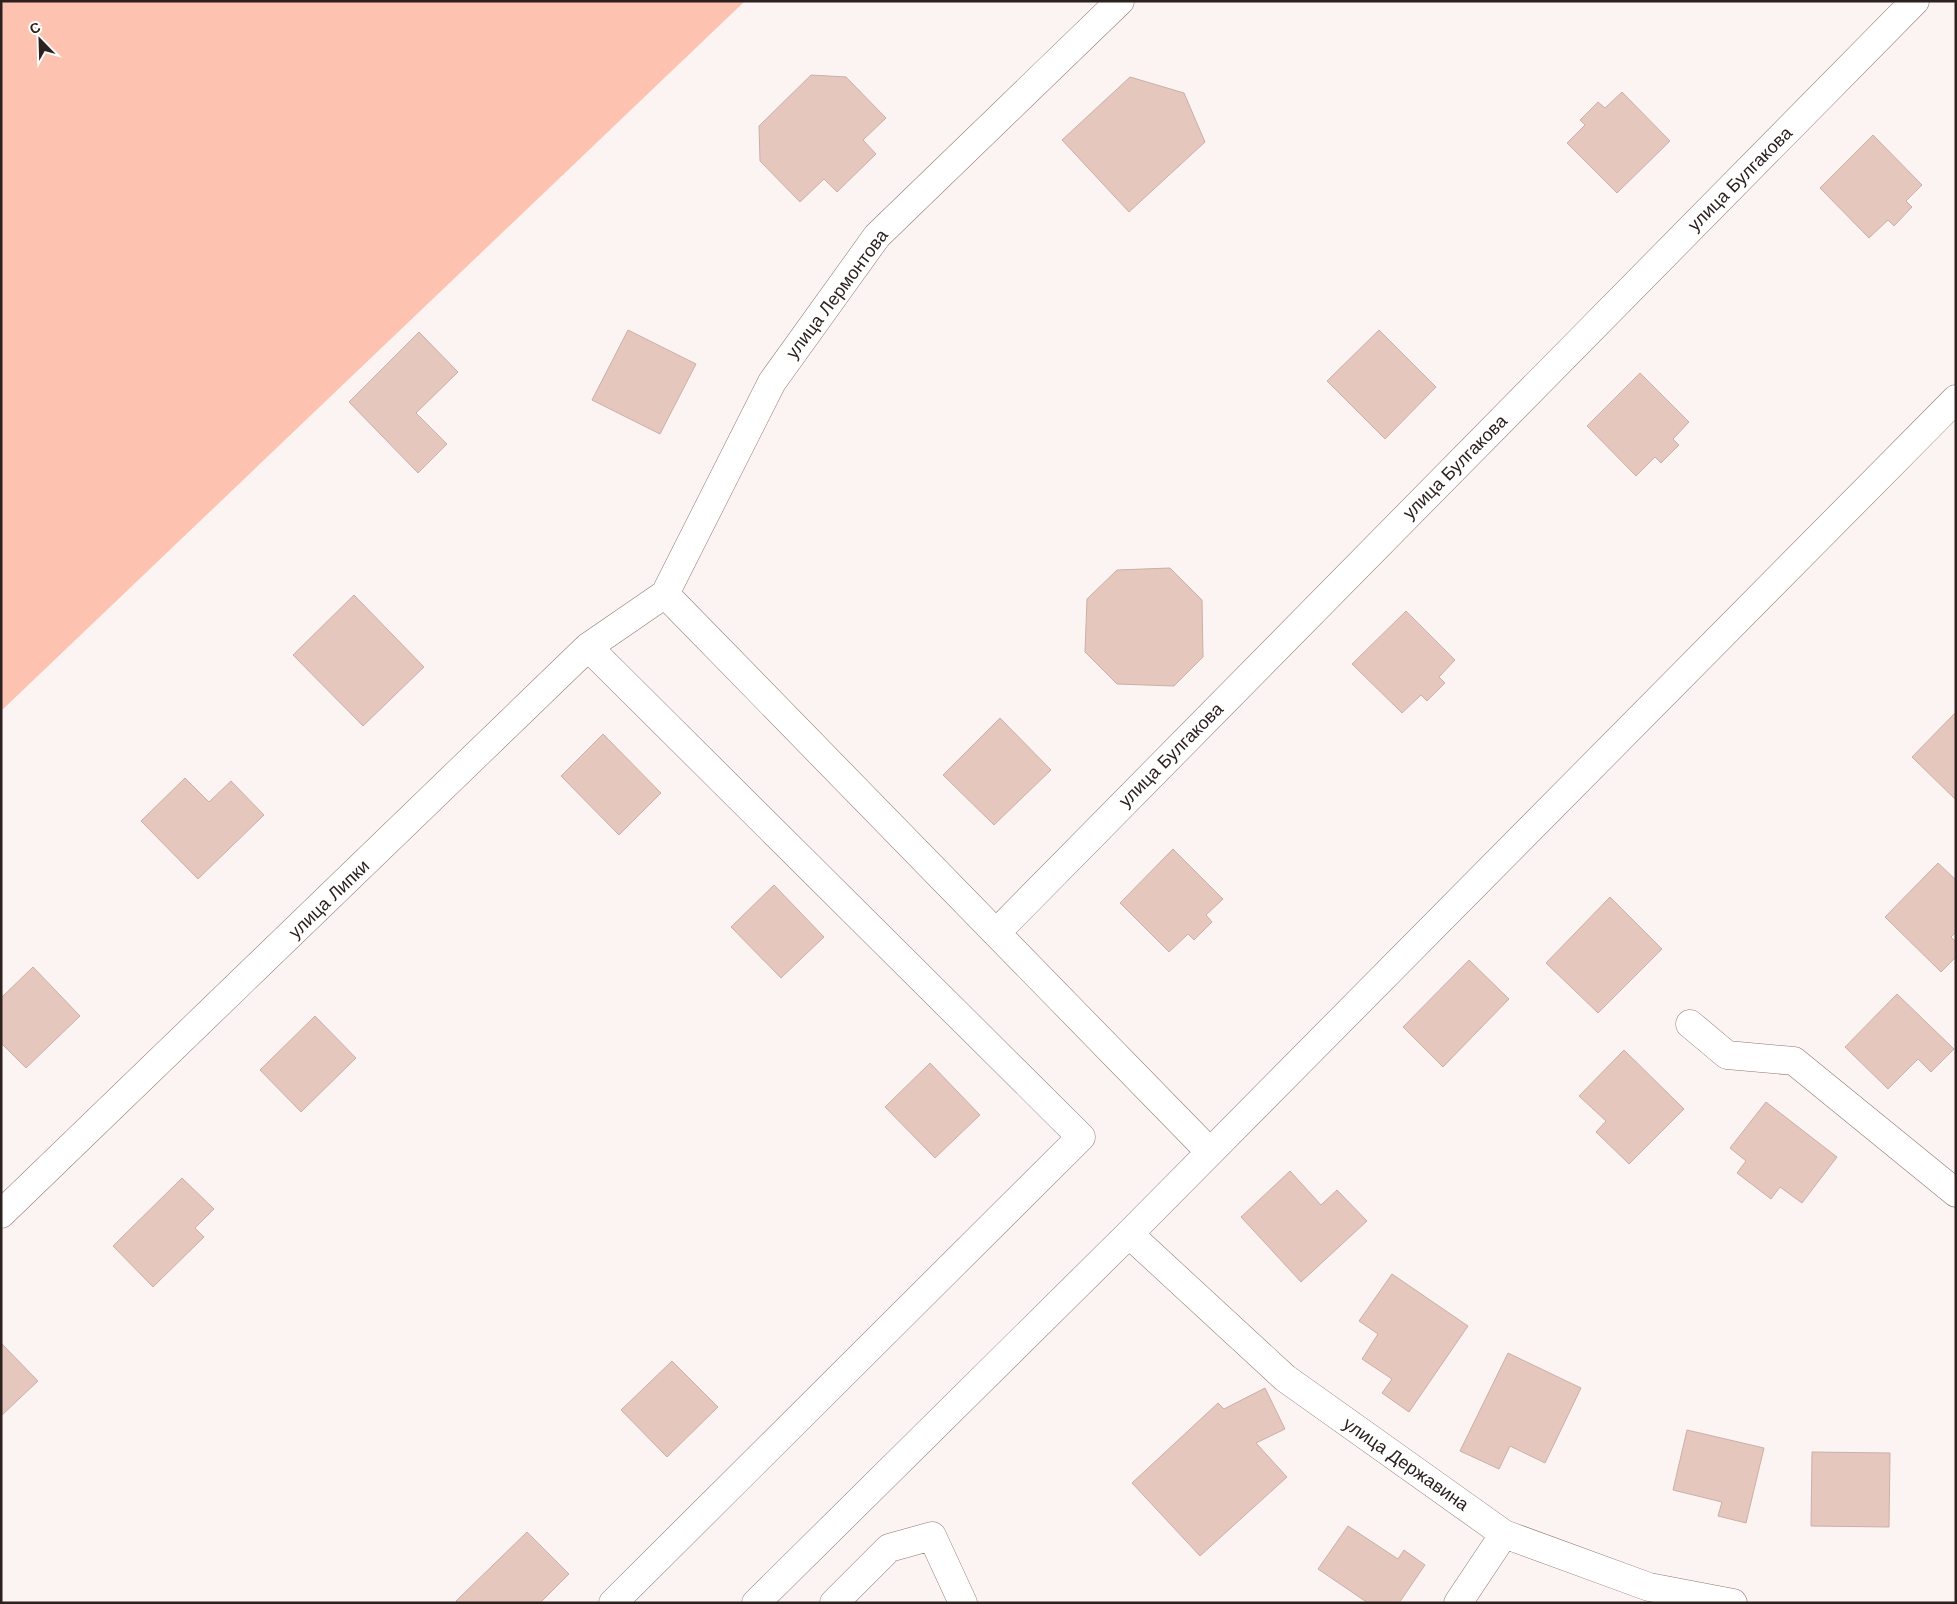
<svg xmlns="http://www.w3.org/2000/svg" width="1957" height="1604" font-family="Arial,sans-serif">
<rect width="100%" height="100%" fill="#fbf4f2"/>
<path fill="#fec2b0" d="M1,1H745L1,711Z"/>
<path fill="#e5c7be" stroke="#ccafa6" d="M811,75L846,77L886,118L863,140L876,154L837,192L824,179L800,202L760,161L759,126Z
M1130,77L1184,93L1205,142L1129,212L1062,140Z
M1622,92L1670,141L1617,193L1567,143L1585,125L1580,120L1598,102L1605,108Z
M1873,135L1922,185L1906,201L1912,207L1894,226L1888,220L1869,238L1820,188Z
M628,330L696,364L660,434L592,400Z
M1379,330L1436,387L1385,439L1327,381Z
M419,332L458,372L416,413L447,444L418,473L349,402Z
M1640,373L1689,422L1673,439L1679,445L1661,463L1655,457L1636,476L1587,426Z
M1170,568L1202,600L1203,657L1174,686L1117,684L1085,652L1087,599L1117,570Z
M354,595L424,667L363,726L293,655Z
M1406,611L1455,660L1439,677L1445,683L1427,701L1421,695L1402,713L1352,664Z
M1956,712V800L1912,757Z
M1000,718L1051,770L994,825L943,775Z
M603,734L661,793L619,835L561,776Z
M185,778L209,802L231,781L264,815L198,879L141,821Z
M1173,849L1223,899L1206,915L1212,922L1194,940L1188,934L1169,952L1120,903Z
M1938,863L1956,880V932L1951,937L1956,942V957L1941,972L1885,917Z
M774,885L824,937L781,978L731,927Z
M1610,897L1662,949L1598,1013L1546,963Z
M1469,960L1509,999L1443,1067L1403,1027Z
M33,967L80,1016L26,1068L1,1043V998Z
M1897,994L1954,1049L1931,1072L1918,1059L1888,1089L1845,1047Z
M315,1016L356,1058L301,1112L260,1070Z
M1624,1050L1684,1109L1629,1164L1596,1132L1606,1121L1579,1096Z
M930,1063L980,1115L935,1158L885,1107Z
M1766,1102L1837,1157L1802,1203L1780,1187L1771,1199L1737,1173L1746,1161L1730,1148Z
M1290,1171L1321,1205L1337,1190L1367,1221L1301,1282L1241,1217Z
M182,1178L214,1209L195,1228L204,1237L153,1287L113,1246Z
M1392,1274L1468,1326L1409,1412L1382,1393L1392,1379L1362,1359L1378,1334L1359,1321Z
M1,1343L38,1381L1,1416Z
M1508,1353L1581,1388L1545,1463L1510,1446L1499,1469L1460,1451Z
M672,1361L718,1407L667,1457L621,1410Z
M1265,1388L1285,1429L1256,1443L1287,1477L1200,1556L1132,1483L1218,1403L1224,1409Z
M1687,1430L1764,1448L1746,1523L1718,1516L1722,1502L1673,1490Z
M1812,1452L1890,1453L1889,1527L1811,1526Z
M1348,1526L1398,1559L1404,1550L1425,1565L1399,1603H1368L1318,1569Z
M527,1532L569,1574L540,1603H458L456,1601Z"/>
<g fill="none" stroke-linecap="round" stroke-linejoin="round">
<g stroke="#92776f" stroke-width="29">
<path id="minor" d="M665,594L1210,1152
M588,647L1081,1137L613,1603
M996,933L1915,1
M1690,1024L1727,1055L1794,1061L1956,1193
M1,1214L588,647L665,594L772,382L877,236L1120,1
M1129,1234L1285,1378L1504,1534L1649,1587L1733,1603
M756,1603L1129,1234L1956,399
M834,1603L889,1548L932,1536L963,1603
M1458,1603L1504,1534"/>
</g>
<use href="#minor" stroke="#fff" stroke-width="28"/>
</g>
<g text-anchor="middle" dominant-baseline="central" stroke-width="4.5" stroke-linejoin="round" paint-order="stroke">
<g font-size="18" fill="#2c211e" stroke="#fff">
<text transform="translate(1740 179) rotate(-45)">улица Булгакова</text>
<text transform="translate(837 294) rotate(-53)">улица Лермонтова</text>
<text transform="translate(1455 467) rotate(-45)">улица Булгакова</text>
<text transform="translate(1171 755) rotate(-45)">улица Булгакова</text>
<text transform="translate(329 899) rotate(-44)">улица Липки</text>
<text transform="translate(1406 1464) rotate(35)">улица Державина</text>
</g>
</g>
<rect width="1957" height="1604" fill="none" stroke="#2c211e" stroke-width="5"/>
<g transform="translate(40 40) rotate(337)" stroke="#ffffff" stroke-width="4" paint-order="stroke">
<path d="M0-4L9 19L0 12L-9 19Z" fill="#2c211e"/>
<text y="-8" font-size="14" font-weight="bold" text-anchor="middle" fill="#2c211e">С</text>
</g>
</svg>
